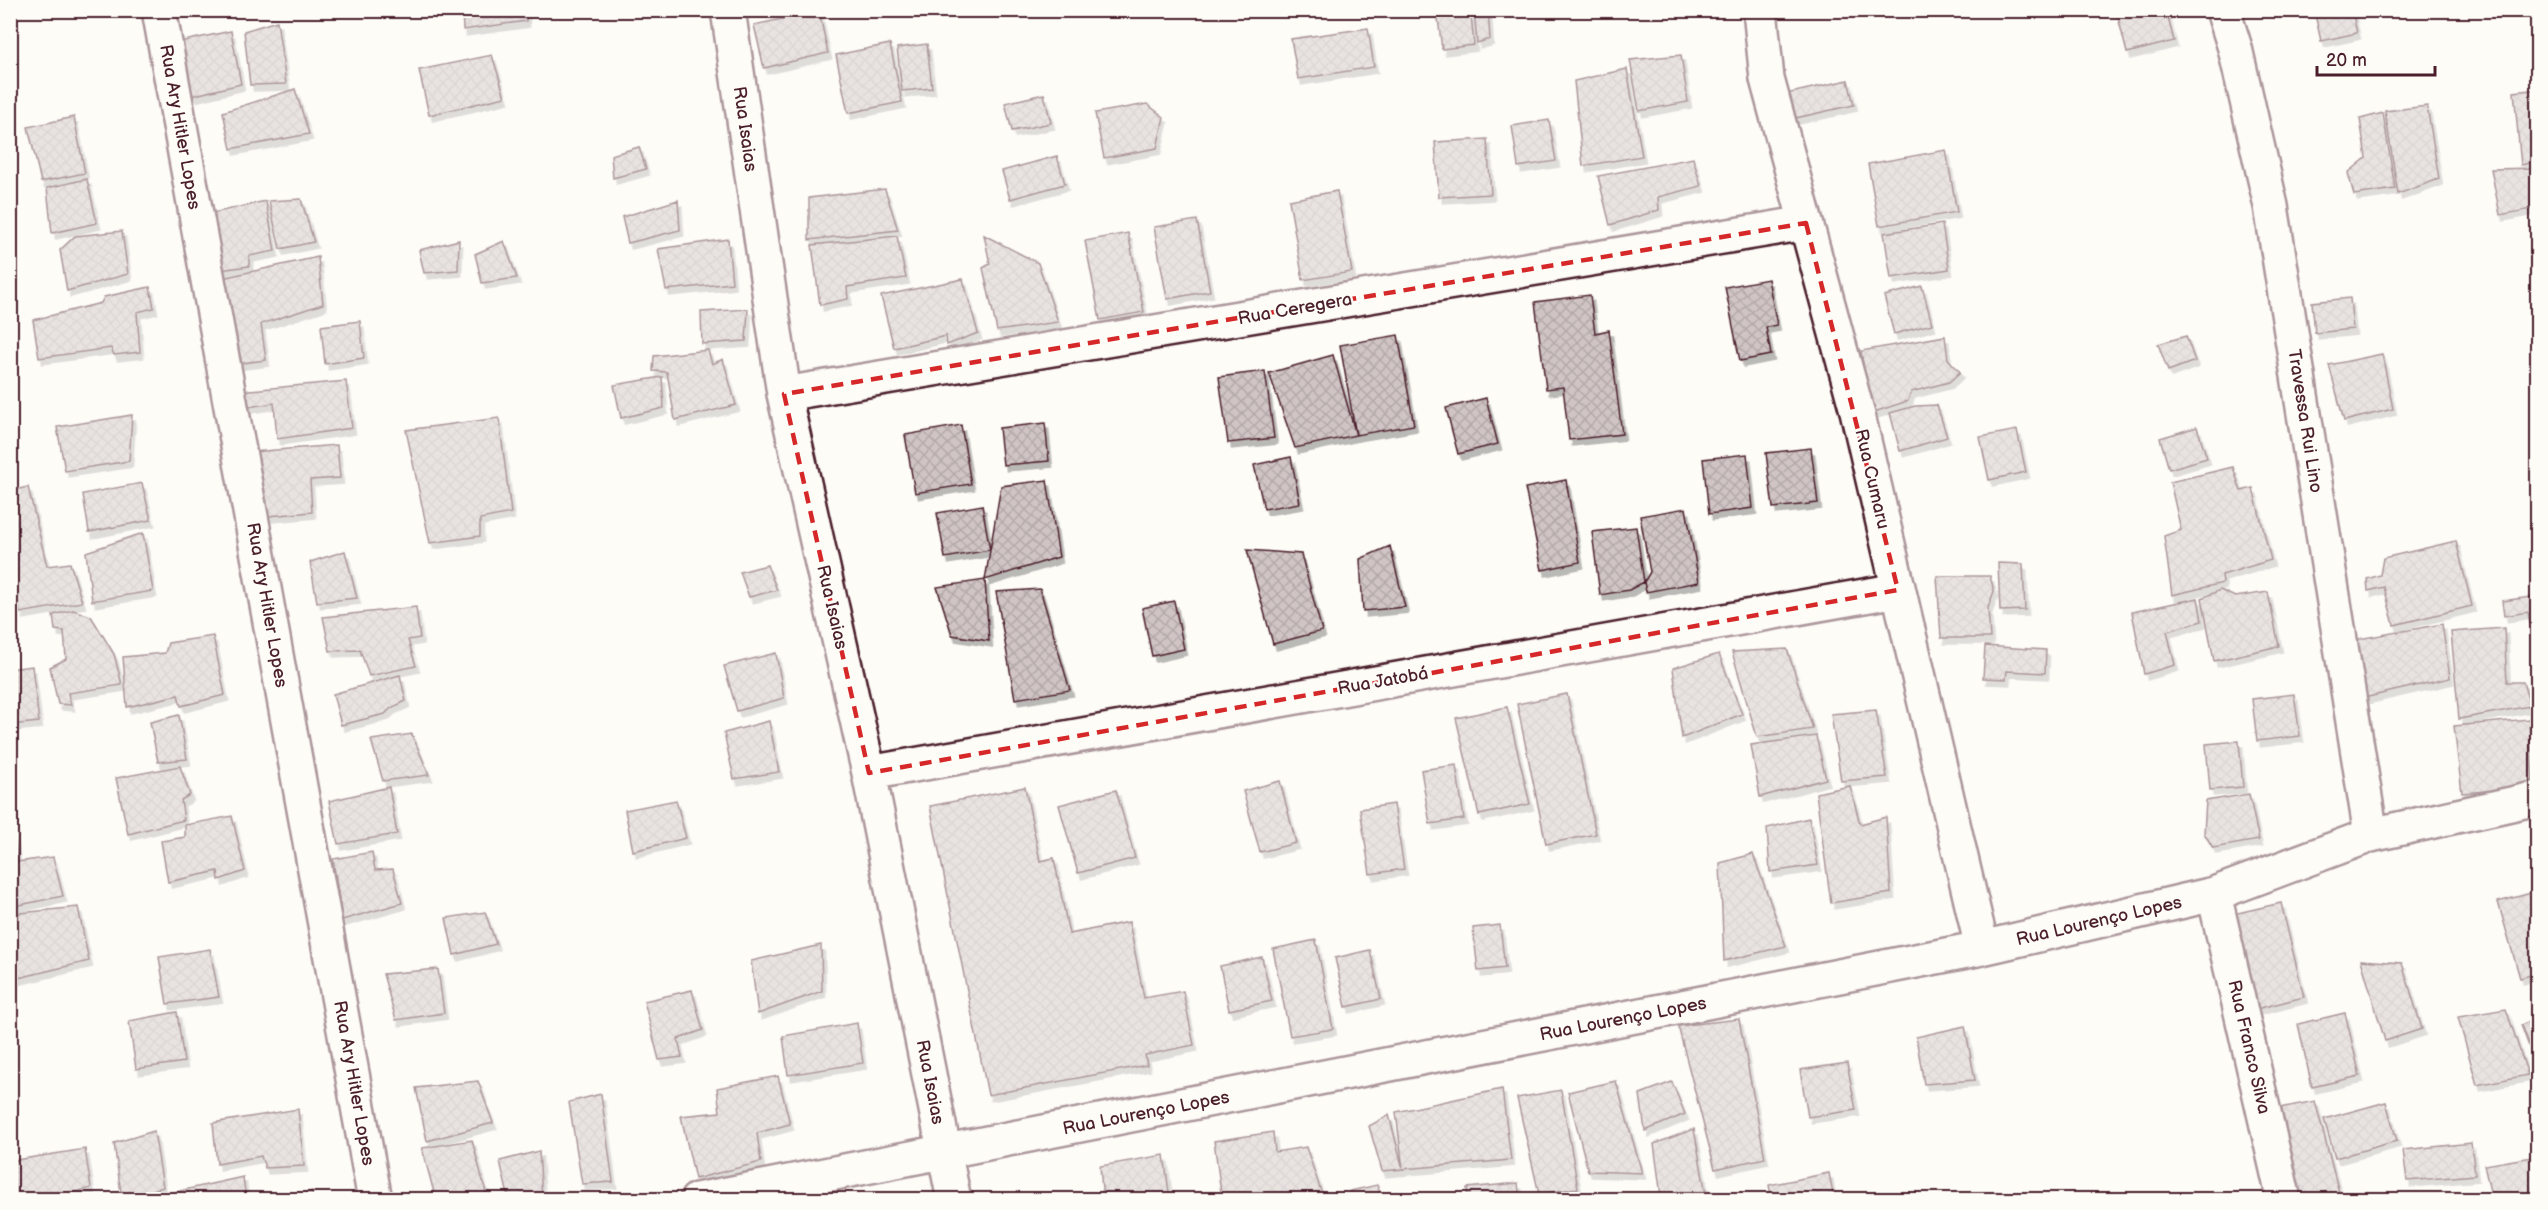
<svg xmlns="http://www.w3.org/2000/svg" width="2548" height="1210" font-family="'Balsamiq Sans',sans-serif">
<defs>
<pattern id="building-cross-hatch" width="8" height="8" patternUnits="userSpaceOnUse" patternTransform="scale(1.5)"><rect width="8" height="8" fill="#d0c5c4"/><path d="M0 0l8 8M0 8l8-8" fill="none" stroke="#b4a9a9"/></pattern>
<filter id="shadow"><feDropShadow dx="3.5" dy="6" stdDeviation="0" flood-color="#0004"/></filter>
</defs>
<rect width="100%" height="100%" fill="#fdfcf7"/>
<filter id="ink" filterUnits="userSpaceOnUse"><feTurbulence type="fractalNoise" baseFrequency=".0167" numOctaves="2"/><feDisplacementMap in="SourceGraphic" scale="12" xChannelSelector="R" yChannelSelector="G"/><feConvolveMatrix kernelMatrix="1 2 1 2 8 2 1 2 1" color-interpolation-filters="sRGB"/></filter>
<g filter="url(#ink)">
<path fill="url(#building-cross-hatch)" stroke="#4a1f2b" stroke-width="1.5" filter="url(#shadow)" d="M462,10H526V21L463,30Z
M1474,10H1488L1490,39L1477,43Z
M2127,10H2166L2174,41L2127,53L2117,13Z
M2314,10H2352L2357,33L2321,41Z
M819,11L828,53L764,68L754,25Z
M1471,15L1474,45L1442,49L1438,19Z
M277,21L286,84L250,85L244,31Z
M1368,28L1374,67L1298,79L1291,39Z
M231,31L241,84L191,96L179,42Z
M890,44L902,102L848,113L836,55Z
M927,44L932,88L902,91L897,48Z
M492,55L505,97L429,115L419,70Z
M1681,55L1688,102L1639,111L1630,60Z
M1627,69L1642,156L1583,166L1574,81Z
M1848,80L1854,105L1791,119L1786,94Z
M295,89L309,134L231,149L223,112Z
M2538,89V161L2521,165L2514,92Z
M1044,94L1051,123L1012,131L1005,103Z
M1147,104L1164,117L1157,148L1104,158L1095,113Z
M2427,106L2439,179L2398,194L2385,111Z
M2383,113L2395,189L2354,195L2348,173L2366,158L2360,119Z
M74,117L85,173L41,182L28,127Z
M1549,120L1556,161L1518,167L1512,126Z
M1487,139L1491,194L1439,197L1435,142Z
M639,147L646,169L613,178L611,155Z
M1946,150L1957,212L1879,226L1868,164Z
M1057,156L1065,184L1010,199L1002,171Z
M1693,158L1701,186L1658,197L1659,210L1610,225L1598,176Z
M2535,168L2538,172V208L2500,215L2491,169Z
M87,179L97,223L52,233L47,188Z
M885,189L898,230L809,240V198Z
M1337,191L1352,272L1303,280L1289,200Z
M301,199L314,242L280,249L269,201Z
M678,200L680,230L628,243L622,217Z
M266,201L275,251L249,256V266L220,270L208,214Z
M1197,220L1210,291L1167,299L1154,227Z
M1942,224L1949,269L1891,278L1884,233Z
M122,231L128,274L67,291L60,250L75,236Z
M1128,233L1144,312L1100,320L1085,241Z
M984,235L1038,263L1058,322L997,331L983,268L990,264Z
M897,236L906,278L847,287L848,299L820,305L812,245Z
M728,239L732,283L666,290L658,249Z
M459,240L458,270L424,273L419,250Z
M504,241L517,278L482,283L475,254Z
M318,257L323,304L261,324L266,360L234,364L213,280Z
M963,279L978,333L947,345L946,336L894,348L881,296Z
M1768,279L1777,325L1766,327L1771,355L1740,361L1725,287Z
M1922,286L1932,324L1894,334L1884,296Z
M150,287L154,308L137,312L140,352L114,355L111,348L39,358L33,320L101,303L104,297Z
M1590,295L1595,333L1609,330L1622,434L1569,440L1563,387L1546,389L1535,302Z
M2350,298L2353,329L2315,333L2312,302Z
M748,309L746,341L702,344L701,312Z
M360,321L364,358L325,364L321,326Z
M1398,335L1414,425L1356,435L1340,345Z
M1945,336L1948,359L1960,372L1949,382L1911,392L1908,401L1871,413L1861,351Z
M2186,336L2195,361L2168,371L2158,344Z
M708,350L712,364L723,359L736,405L675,420L667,372L653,371L654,356Z
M2382,354L2393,409L2344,421L2329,365Z
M1333,355L1356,435L1295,448L1269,373Z
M1265,371L1274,438L1228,443L1219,377Z
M662,377L664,408L621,418L614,385Z
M346,381L352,428L277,439L274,403L241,408L239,391Z
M1486,398L1498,444L1458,454L1446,408Z
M1937,405L1947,437L1900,451L1890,413L1915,406Z
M132,415L129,461L65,471L57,427Z
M499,418L511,513L480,519V536L430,543L406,430Z
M1045,423L1049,461L1003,465L999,428Z
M961,425L971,484L915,493L905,435Z
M2197,427L2207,458L2169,469L2160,438Z
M2017,430L2026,472L1989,480L1980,437Z
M337,445L340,478L310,480L312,512L258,517L252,452Z
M1811,448L1818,503L1773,508L1766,453Z
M1747,454L1753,508L1709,514L1703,459Z
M1291,457L1300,503L1264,509L1254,465Z
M2233,467L2241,491L2253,488L2271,560L2222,575L2223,583L2172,595L2164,536L2181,530L2170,482Z
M1047,480L1059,557L985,580L1001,486Z
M1566,480L1580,562L1542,570L1525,488Z
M142,483L151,520L89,532L83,494Z
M28,487L47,566L70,563L82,602L20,613L10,574V491Z
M982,505L990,550L945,558L937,513Z
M1686,508L1699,582L1646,592L1644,582L1650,572L1640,516Z
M1636,527L1644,582L1629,590L1600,595L1592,532Z
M143,533L153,591L92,601L86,552Z
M2456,541L2472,606L2394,625L2384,587L2368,591L2367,579L2380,575L2383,558Z
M1390,546L1405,607L1363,611L1360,559Z
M1247,550L1301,554L1322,631L1273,644Z
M345,551L357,598L317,602L310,562Z
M1998,563L2023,564L2025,610L2000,611Z
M767,565L777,590L749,597L740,572Z
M1937,576H1990L1994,591L1988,608L1990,638H1941Z
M985,580L989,641L952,635L937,587Z
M1040,589L1070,690L1015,699L996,592Z
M2220,590L2235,597L2268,592L2279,646L2214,661L2202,598Z
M2538,596V664L2528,612L2504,616L2502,601Z
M2198,598L2202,621L2167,631L2175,665L2144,674L2132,612Z
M1174,601L1184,649L1152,656L1142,608Z
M416,607L420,638L408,640L416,666L369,676L360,650L330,651L323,617Z
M73,610L91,616L114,654L122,685L68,693L71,705L58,704L50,667L66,659L64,631L55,630L53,615Z
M2442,624L2450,678L2355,700L2347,641Z
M2504,628L2507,682H2523L2530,706L2459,719L2451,632Z
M213,636L225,695L181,706L178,695L127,707L123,657L165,653L168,643Z
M1985,646L2046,650L2045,673L2007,671L2006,679L1983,678Z
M1787,649L1813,729L1757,737L1732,652Z
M776,653L784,698L737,711L724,666Z
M1719,654L1742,714L1682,738L1673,668Z
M32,666L39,722L10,725V669Z
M400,675L406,701L391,708L385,714L341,725L333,694Z
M1567,694L1596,834L1546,844L1517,704Z
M2294,694L2300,736L2257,741L2252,699Z
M1507,707L1530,804L1479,815L1456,718Z
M1876,710L1887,777L1841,781L1831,714Z
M179,715L187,759L158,762L150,722Z
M2529,719L2533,787L2462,793L2454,726Z
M769,721L779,772L734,779L724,733Z
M412,734L429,775L383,781L371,740Z
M1816,736L1826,779L1760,797L1751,745Z
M2239,741L2243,787L2210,790L2206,744Z
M1456,765L1464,819L1430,824L1421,770Z
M180,766L190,795L181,800L184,820L128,834L116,778Z
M1280,781L1296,843L1260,852L1243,791Z
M1850,786L1860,824L1886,817L1891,893L1831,903L1816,793Z
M389,787L397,834L338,844L329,801Z
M1025,787L1040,861L1054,858L1069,934L1129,922L1144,998L1183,991L1194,1045L1145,1055L1147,1065L988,1095L930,806Z
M1116,790L1135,858L1078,873L1059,805Z
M2249,794L2259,840L2213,848L2204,833L2206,801Z
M676,800L686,838L633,851L625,810Z
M1394,804L1404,869L1370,874L1360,809Z
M10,810L17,855L10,857Z
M232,816L245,871L219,880L218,871L168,882L161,841L185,837V825Z
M1809,818L1818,865L1770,872L1767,828Z
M372,852L375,870L393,869L402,903L342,920L333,859Z
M1753,854L1786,946L1724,961L1720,863Z
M53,857L63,896L10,907V863Z
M2538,891V973L2520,978L2498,902Z
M2281,903L2304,997L2252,1010L2229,915Z
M78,907L89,961L10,980V914Z
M485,912L496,944L454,955L446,918Z
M1500,925L1505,968L1478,971L1473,928Z
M1316,940L1333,1029L1290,1036L1273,949Z
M821,945L822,991L758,1014L751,961Z
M210,949L219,997L167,1004L159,957Z
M1370,950L1381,999L1346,1007L1335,958Z
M1262,957L1272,1001L1229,1010L1220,966Z
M2361,960L2402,963L2422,1029L2385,1041Z
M438,969L444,1013L396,1020L383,974Z
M692,990L703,1030L678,1039L682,1057L659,1060L644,1001Z
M2506,1009L2528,1075L2477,1085L2458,1017Z
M177,1012L184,1062L136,1069L129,1021Z
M2345,1013L2360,1076L2312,1087L2298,1024Z
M2538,1017V1059L2534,1060L2521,1025Z
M1739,1019L1765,1158L1715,1169L1678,1026Z
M857,1023L863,1063L788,1075L783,1036Z
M1965,1026L1975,1080L1924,1084L1916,1037Z
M1847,1063L1856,1110L1808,1117L1800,1070Z
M778,1076L790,1124L757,1133L761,1162L695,1179L681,1116L720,1112L717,1088Z
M478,1081L493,1123L427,1141L416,1088Z
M1616,1081L1642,1173L1588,1171L1568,1092Z
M1672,1082L1685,1114L1645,1131L1640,1094Z
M1502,1089L1511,1160L1403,1169L1396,1112Z
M1561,1090L1578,1188L1539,1194L1517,1098Z
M601,1094L613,1182L582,1184L569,1102Z
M2315,1101L2341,1200H2298L2279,1108Z
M2386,1102L2397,1141L2335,1158L2324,1119Z
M298,1109L304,1166L265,1168L261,1156L217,1164L213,1123Z
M1389,1115L1403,1169L1382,1171L1369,1126Z
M1694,1129L1706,1194L1661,1196L1654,1144Z
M154,1131L163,1187L122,1200L114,1143Z
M1273,1132L1275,1152L1306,1147L1324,1200H1222L1214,1141Z
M472,1140L488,1200H436L422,1148Z
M2471,1143L2475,1175L2407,1181L2403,1150Z
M85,1149L91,1188L44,1200H10V1161Z
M539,1151L542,1198L509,1200L500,1161Z
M1164,1155L1170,1200H1103L1100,1166Z
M2538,1156V1200H2492L2484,1165Z
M1829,1173L1834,1200H1772L1769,1185Z
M243,1177L246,1200H162L161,1195Z
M1518,1183L1520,1200H1468L1467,1188Z
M1377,1185L1383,1200H1353L1350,1191Z
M312,1191L313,1200H285Z"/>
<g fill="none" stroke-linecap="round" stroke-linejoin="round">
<g stroke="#4a1f2b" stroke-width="38">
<path id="minor" d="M159,10L375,1200
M728,10L784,394L869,773L954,1200
M1760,10L1767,79L1857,411L1982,948
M2223,10L2235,48L2271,206L2371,835
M784,394L1806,223
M869,773L1898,590
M2214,894L2284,1200
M697,1200L1982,948L2214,894L2371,835L2538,798"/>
</g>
<use href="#minor" stroke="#fdfcf7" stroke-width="33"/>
</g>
</g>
<path d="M0 0H2548V1210H0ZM1806,223L1898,590L869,773L784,394Z" fill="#fdfcf7" fill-opacity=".55" fill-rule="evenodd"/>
<path fill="none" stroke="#d62828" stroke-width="4.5" stroke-dasharray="12 8" stroke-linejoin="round" d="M1806,223L1898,590L869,773L784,394Z"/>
<g text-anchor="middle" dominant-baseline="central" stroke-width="4.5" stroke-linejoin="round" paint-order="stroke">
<g font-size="18" fill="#4a1f2b" stroke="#fdfcf7">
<text transform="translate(180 127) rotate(80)">Rua Ary Hitler Lopes</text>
<text transform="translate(745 129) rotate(82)">Rua Isaias</text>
<text transform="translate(1295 309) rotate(-10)">Rua Ceregera</text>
<text transform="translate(2305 421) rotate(81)">Travessa Rui Lino</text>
<text transform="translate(1872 479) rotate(77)">Rua Cumaru</text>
<text transform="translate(267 605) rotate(80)">Rua Ary Hitler Lopes</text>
<text transform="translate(832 607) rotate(77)">Rua Isaias</text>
<text transform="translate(1383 681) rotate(-10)">Rua Jatobá</text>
<text transform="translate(2099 921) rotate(-13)">Rua Lourenço Lopes</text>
<text transform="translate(1623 1019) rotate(-11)">Rua Lourenço Lopes</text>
<text transform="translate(2249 1047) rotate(77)">Rua Franco Silva</text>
<text transform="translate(930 1082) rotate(79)">Rua Isaias</text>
<text transform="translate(354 1083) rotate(80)">Rua Ary Hitler Lopes</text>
<text transform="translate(1146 1113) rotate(-11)">Rua Lourenço Lopes</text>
</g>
</g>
<rect width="2548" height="1210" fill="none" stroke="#fdfcf7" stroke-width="36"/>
<rect x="18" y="18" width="2512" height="1174" fill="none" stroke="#4a1f2b" stroke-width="2" filter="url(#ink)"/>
<path d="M2317 66v9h118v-9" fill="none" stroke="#4a1f2b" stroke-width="3"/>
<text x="2326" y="66" font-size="18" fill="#4a1f2b" stroke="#fdfcf7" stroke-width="4.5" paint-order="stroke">20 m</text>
</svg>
